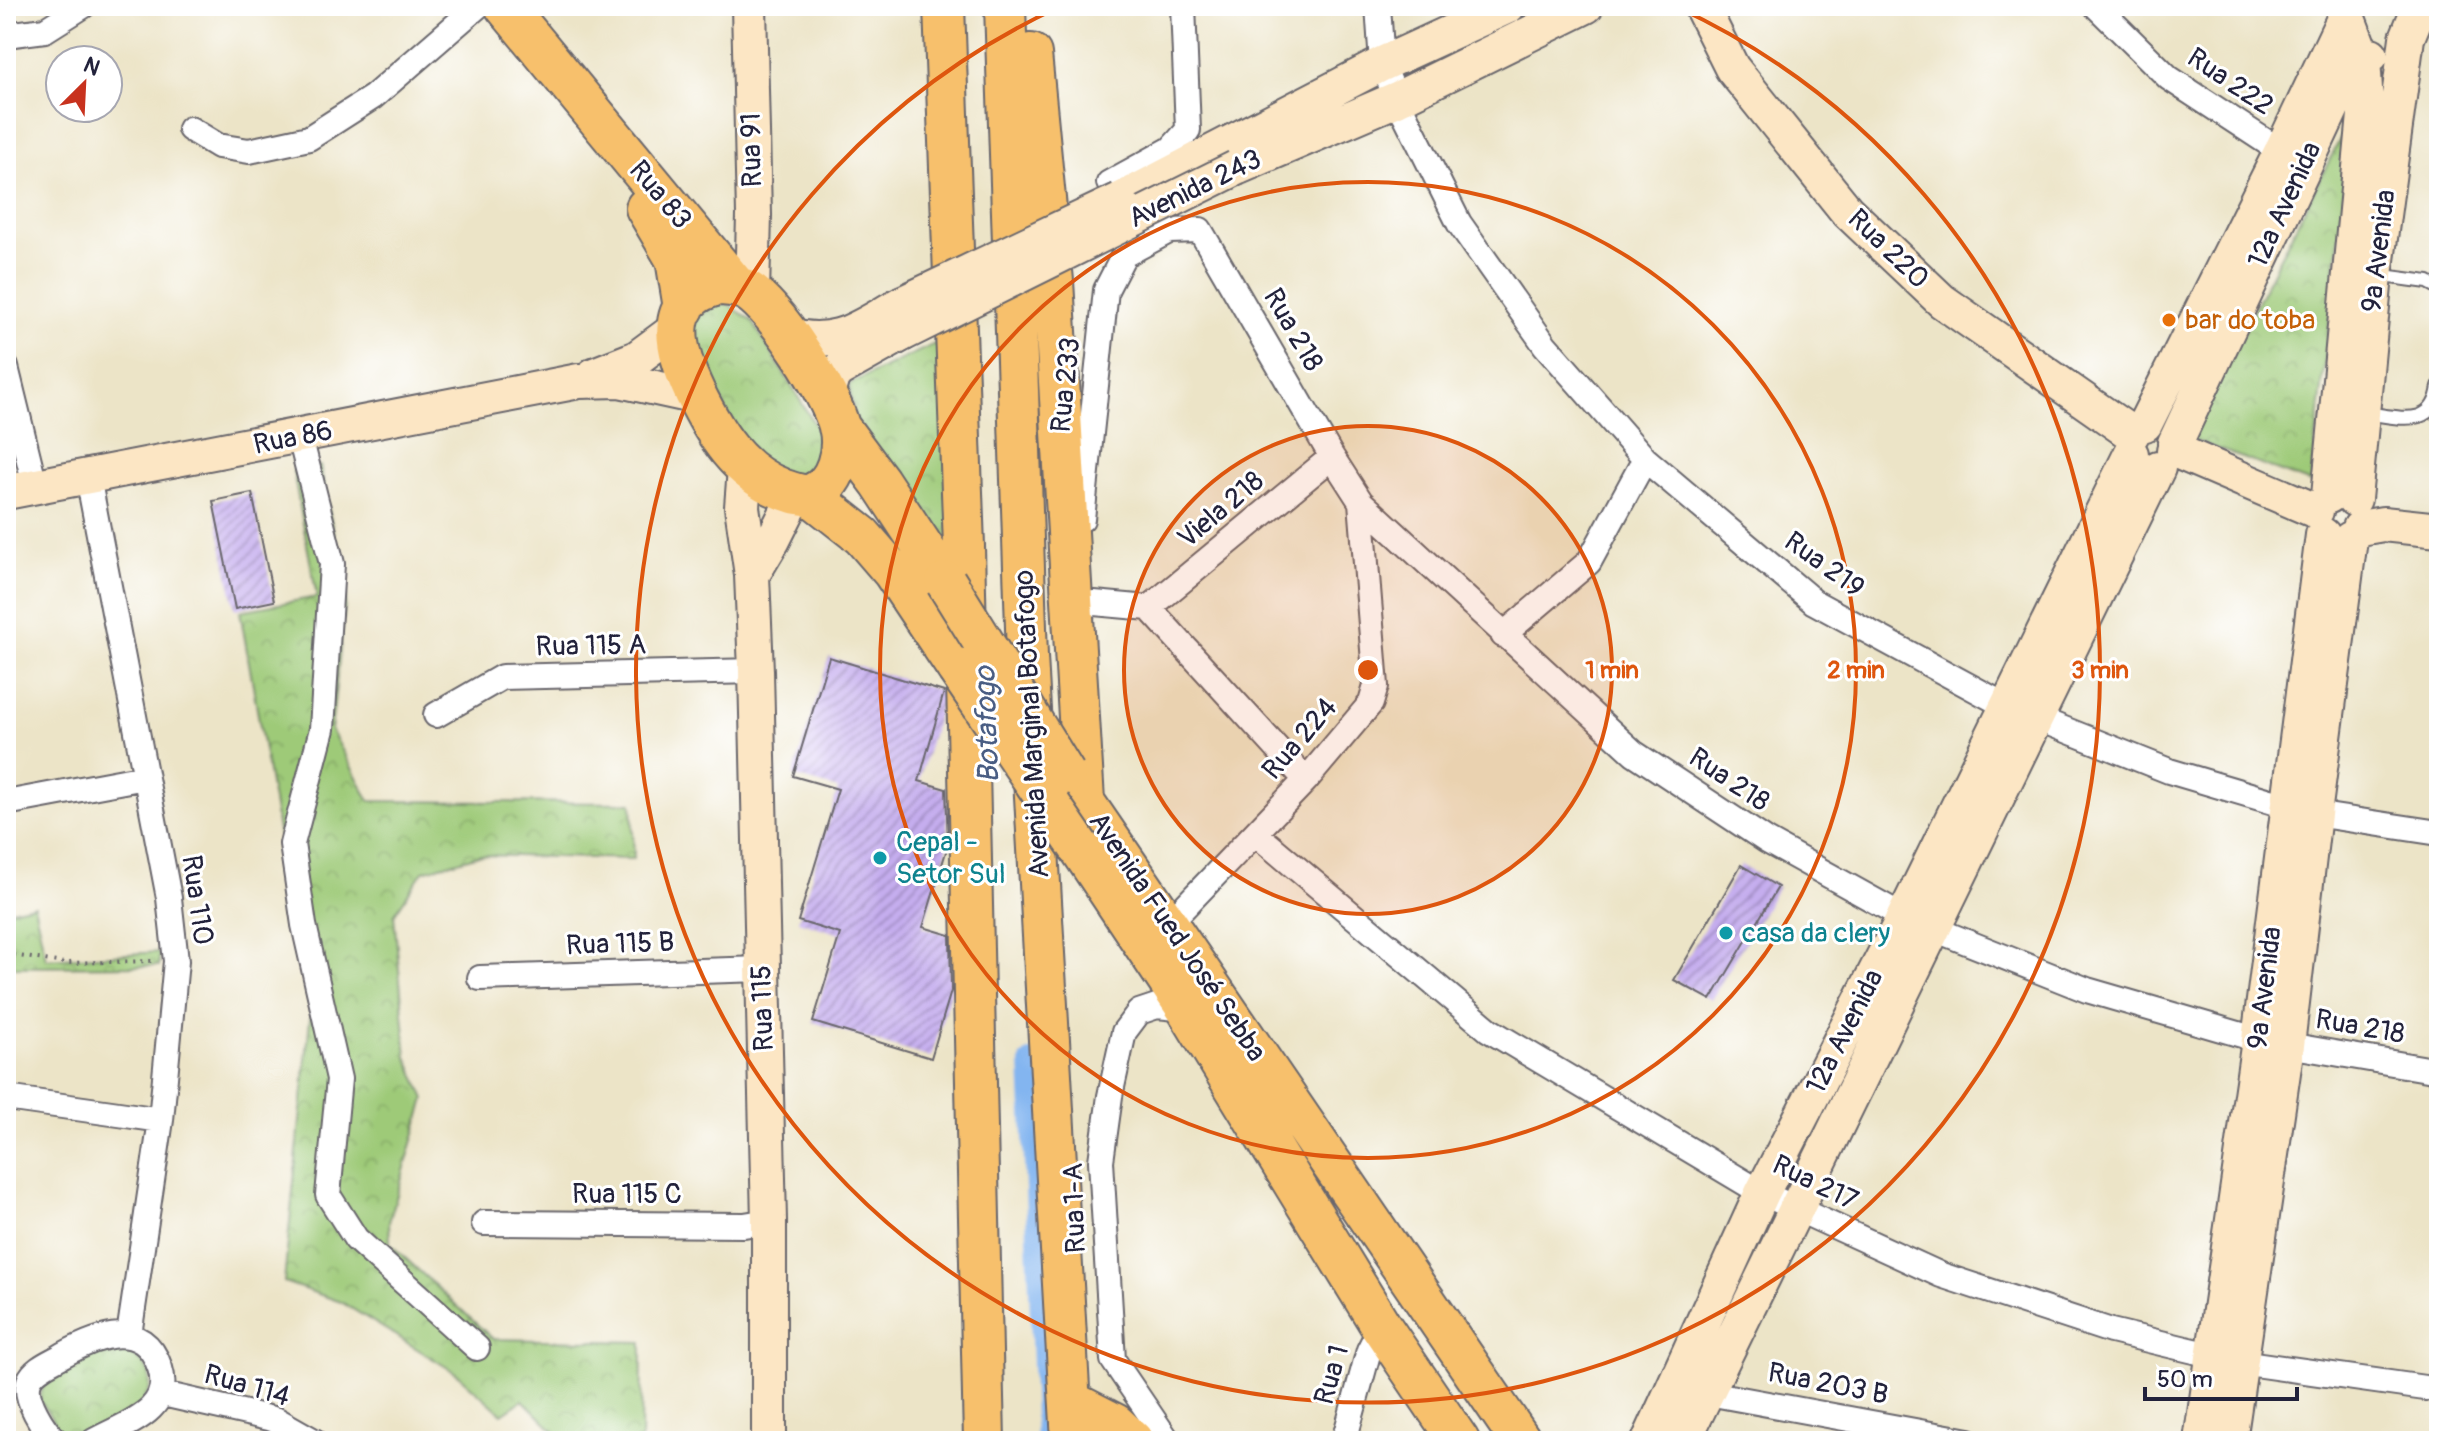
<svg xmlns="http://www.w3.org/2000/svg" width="2445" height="1447" font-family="Pangolin,sans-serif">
<defs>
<pattern id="park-crowns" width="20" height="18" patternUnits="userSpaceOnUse" patternTransform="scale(2)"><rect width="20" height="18" fill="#9eca78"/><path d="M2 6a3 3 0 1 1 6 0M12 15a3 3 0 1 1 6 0" fill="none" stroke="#88ad69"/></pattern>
<pattern id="building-hatch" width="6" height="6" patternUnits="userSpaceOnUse" patternTransform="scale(2)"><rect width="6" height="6" fill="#c5adee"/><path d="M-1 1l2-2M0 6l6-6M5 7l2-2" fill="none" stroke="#a08cc2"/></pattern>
</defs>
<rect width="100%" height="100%" fill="#fff"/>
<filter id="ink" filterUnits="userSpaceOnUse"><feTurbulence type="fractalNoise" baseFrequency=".0125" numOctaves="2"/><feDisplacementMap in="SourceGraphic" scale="16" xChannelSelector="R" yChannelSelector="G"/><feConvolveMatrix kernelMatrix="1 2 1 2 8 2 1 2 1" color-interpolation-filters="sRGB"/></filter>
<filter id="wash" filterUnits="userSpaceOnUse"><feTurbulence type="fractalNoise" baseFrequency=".006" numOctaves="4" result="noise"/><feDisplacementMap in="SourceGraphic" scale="32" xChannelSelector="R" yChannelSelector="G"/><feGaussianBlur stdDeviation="1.8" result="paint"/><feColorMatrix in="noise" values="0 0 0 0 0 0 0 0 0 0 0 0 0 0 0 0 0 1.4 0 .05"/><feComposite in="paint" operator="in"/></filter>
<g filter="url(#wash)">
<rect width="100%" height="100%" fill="#ece4c7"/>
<path fill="url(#park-crowns)" stroke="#60765a" stroke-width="2" d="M2353,114L2311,483L2188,438Z
M728,304L752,321L826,443L825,468L801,483L748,453L687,335L694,316L714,306Z
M956,334L960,571L854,416L849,384Z
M320,466L346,595L331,730L370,801L632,803L634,859L479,855L423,871L394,915L407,1057L425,1099L389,1222L390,1244L493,1339L642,1342L641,1441H560L562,1439L523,1400L502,1414L456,1373L341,1302L284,1282L313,988L283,859L240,611L317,597L293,471Z
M34,905L46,959L159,952V966L6,967V911Z
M117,1348L129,1352L144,1364L149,1373L150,1388L141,1408L87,1436H76L59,1430L40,1400C41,1396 41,1391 43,1387C52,1372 99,1351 117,1348Z"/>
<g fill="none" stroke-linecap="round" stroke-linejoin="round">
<path stroke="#83b5f0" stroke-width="22" d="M1031,1062L1046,1441"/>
</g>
<g id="blocks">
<path fill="url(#building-hatch)" d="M252,493L274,601L235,609L213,501Z
M829,657L944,692L919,781L946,789L948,845L923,927L950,935L951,991L931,1058L813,1022L840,934L798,921L838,789L793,776Z
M1741,865L1778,887L1711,1000L1674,980Z"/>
</g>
</g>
<g filter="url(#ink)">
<use href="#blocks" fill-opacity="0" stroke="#69666c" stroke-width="2"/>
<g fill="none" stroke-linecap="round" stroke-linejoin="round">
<g stroke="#69666c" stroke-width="16">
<path id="lane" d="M2376,275L2428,282L2439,288
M2363,413C2397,416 2434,431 2439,386"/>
</g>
<g stroke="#69666c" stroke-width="28">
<path id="street" d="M1378,6L1382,64L1397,99L1459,223L1545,345L1645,459L1814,602L2006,706L2169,771L2314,814L2439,833
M2096,6L2169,78L2294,160
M6,35L45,30L83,6
M190,129L218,146L249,151L309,138L373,97L478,6
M1109,183L1171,149L1188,130L1183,6
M6,367L35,485
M300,437L332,564L322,729L292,844L304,925L339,1079L328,1195L356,1239L477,1348
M88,477L169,898L176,961L161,1120L129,1335
M1082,519L1106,290L1124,255L1169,231L1200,230L1332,457L1361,502L1634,753L1767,841L1904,917L2087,990L2259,1040L2439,1071
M1074,595L1073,608L1094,603L1149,608
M1149,608L1332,457
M1149,608L1306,780
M1503,635L1589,562L1645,459
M436,715L502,677L756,671
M6,803L145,777
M1256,834L1489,1030L1762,1193L1941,1275L2111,1331L2240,1362L2439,1390
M1168,924L1306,780L1371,703L1376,686L1361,502
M480,978L762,969
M6,1098L161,1120
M484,1223L744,1225L769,1221
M1693,1386L1708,1393L1969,1441
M163,1394L277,1420L314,1441
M56,1441C44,1430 23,1398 29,1381C34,1368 52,1362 63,1355C97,1336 143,1317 160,1368C174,1411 124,1424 94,1441
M1168,1441L1113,1360L1101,1161L1110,1096L1124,1032L1139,1012L1157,1006L1187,1009
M1344,1441L1369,1350L1381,1326"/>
</g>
<g stroke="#69666c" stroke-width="38">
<path id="secondary" d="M749,6L754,215L752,293
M1701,6L1732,68L1846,210L1942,301L2132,434
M1236,168L1397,99L1586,6
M1120,200L1382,64L1508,6
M788,335C838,348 859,327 901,304
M594,375L637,358L676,329
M826,398L832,377L838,370L902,334
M2145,424L2281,152L2350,6
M2175,443L2342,86L2363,58L2371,55
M2174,450L2316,511
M745,468L742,507L752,575L756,671L769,1221V1441
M6,492L579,381L619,380L697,397
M2329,496L2366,104L2363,58L2346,13
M2354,499L2375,275L2407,38L2420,6
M2360,528L2383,524L2439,530
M752,575L773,540L796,494
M1649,1441L1762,1193L1904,917L2131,454
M1683,1441L2158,468
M2201,1441L2259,1040L2323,535
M2229,1441L2287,1045L2314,814L2350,539"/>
</g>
<g stroke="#69666c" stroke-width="44">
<path id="primary" d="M505,6L736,286
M944,6L964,546L984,1441
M1005,6L1027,657L1072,1441
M1031,54L1053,281L1084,801
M646,208L676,259L684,308
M719,285C730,286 739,286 748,291C777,309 830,393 839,426C845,450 837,484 812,494C802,497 791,492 782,489C738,472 715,434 695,393C676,353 659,298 719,285Z
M839,427L880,482L946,582
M810,495L862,536L893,572L957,668
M1065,774L1521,1441
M1079,847L1187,1009L1381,1326L1459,1441
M1070,1401L1115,1424L1133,1441"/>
</g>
<path stroke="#69666c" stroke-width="4" stroke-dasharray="2 6" stroke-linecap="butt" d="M6,954L64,963L153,961"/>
<use href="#lane" stroke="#fff" stroke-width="12"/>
<use href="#street" stroke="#fff" stroke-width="24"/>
<use href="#secondary" stroke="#fce6c4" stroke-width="34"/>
<use href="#primary" stroke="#f7c06c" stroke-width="40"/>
<g stroke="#69666c" stroke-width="38" stroke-linecap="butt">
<path id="secondary-bridge" d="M901,304L1120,200
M902,334L1236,168"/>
</g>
<g stroke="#69666c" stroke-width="44" stroke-linecap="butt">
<path id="primary-bridge" d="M946,582L1065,774
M957,668L1079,847"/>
</g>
<use href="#secondary-bridge" stroke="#fce6c4" stroke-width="34"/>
<use href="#primary-bridge" stroke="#f7c06c" stroke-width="40"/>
</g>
</g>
<circle cx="1368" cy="670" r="244" fill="#de560e" fill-opacity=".12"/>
<g fill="none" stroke="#de560e" stroke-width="4">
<circle cx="1368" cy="670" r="244"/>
<circle cx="1368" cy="670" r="488"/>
<path d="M1677 7A732 732 0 1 1 1059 7"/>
</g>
<circle fill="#e8710a" stroke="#fff" stroke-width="3" cx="2169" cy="320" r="8"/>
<g fill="#0f9aa8" stroke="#fff" stroke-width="3">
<circle cx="880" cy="858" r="8"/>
<circle cx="1726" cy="933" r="8"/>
</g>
<g text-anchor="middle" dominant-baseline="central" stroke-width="6" stroke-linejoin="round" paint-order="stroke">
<g font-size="28" fill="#22223b" stroke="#fff">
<text transform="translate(2230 82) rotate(34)">Rua 222</text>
<text transform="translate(752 150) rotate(-91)">Rua 91</text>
<text transform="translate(1195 189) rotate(-26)">Avenida 243</text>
<text transform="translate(660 195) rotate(50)">Rua 83</text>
<text transform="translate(2285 205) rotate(-65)">12ª Avenida</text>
<text transform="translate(1888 249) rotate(44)">Rua 220</text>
<text transform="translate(2379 251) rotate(-83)">9ª Avenida</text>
<text transform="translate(1293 330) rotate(60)">Rua 218</text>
<text transform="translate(1066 385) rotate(-84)">Rua 233</text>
<text transform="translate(293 438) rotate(-11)">Rua 86</text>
<text transform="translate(1221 510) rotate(-40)">Viela 218</text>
<text transform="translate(1824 565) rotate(36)">Rua 219</text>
<text transform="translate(591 646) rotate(-1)">Rua 115 A</text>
<text transform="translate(1032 724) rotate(-93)">Avenida Marginal Botafogo</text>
<text transform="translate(1300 739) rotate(-49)">Rua 224</text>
<text transform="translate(1729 780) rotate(34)">Rua 218</text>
<text transform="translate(197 900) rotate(82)">Rua 110</text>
<text transform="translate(1177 937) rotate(56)">Avenida Fued José Sebba</text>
<text transform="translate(620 944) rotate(-2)">Rua 115 B</text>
<text transform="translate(2265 988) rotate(-83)">9ª Avenida</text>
<text transform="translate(763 1008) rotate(-92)">Rua 115</text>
<text transform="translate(2360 1027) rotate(10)">Rua 218</text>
<text transform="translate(1845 1032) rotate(-63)">12ª Avenida</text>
<text transform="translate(1815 1183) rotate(26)">Rua 217</text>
<text x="627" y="1194">Rua 115 C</text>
<text transform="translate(1075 1208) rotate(-92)">Rua 1-A</text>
<text transform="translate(1332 1375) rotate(-74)">Rua 1</text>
<text transform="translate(1828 1384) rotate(11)">Rua 203 B</text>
<text transform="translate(247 1386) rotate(16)">Rua 114</text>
</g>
<g font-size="28" fill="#c56008" stroke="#fff" text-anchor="start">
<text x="2185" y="320">bar do toba</text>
</g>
<g font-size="28" fill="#0d838f" stroke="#fff" text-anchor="start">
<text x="896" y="842">Cepal -<tspan x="896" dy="32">Setor Sul</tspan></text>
<text x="1742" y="933">casa da clery</text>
</g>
<g font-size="30" font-style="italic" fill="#495d83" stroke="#fff">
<text transform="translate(987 725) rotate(-92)">Botafogo</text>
</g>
</g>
<circle cx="1368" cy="670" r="12" fill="#de560e" stroke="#fff" stroke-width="4"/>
<g font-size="24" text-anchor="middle" font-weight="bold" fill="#de560e" stroke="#fff" stroke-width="6" stroke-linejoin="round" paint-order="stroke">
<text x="1612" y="678">1 min</text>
<text x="1856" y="678">2 min</text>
<text x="2100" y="678">3 min</text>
</g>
<rect width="2445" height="1447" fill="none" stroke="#fff" stroke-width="32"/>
<g transform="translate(84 84) rotate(24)"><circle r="38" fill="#ffffff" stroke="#a7a7b1" stroke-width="2"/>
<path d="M0-6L14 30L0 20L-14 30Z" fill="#c8321e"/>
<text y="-12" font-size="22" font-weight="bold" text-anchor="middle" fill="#22223b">N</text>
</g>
<path d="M2145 1387v12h152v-12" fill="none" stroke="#22223b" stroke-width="4"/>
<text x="2157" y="1387" font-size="24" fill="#22223b" stroke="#ffffff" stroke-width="6" paint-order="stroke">50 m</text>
</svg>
